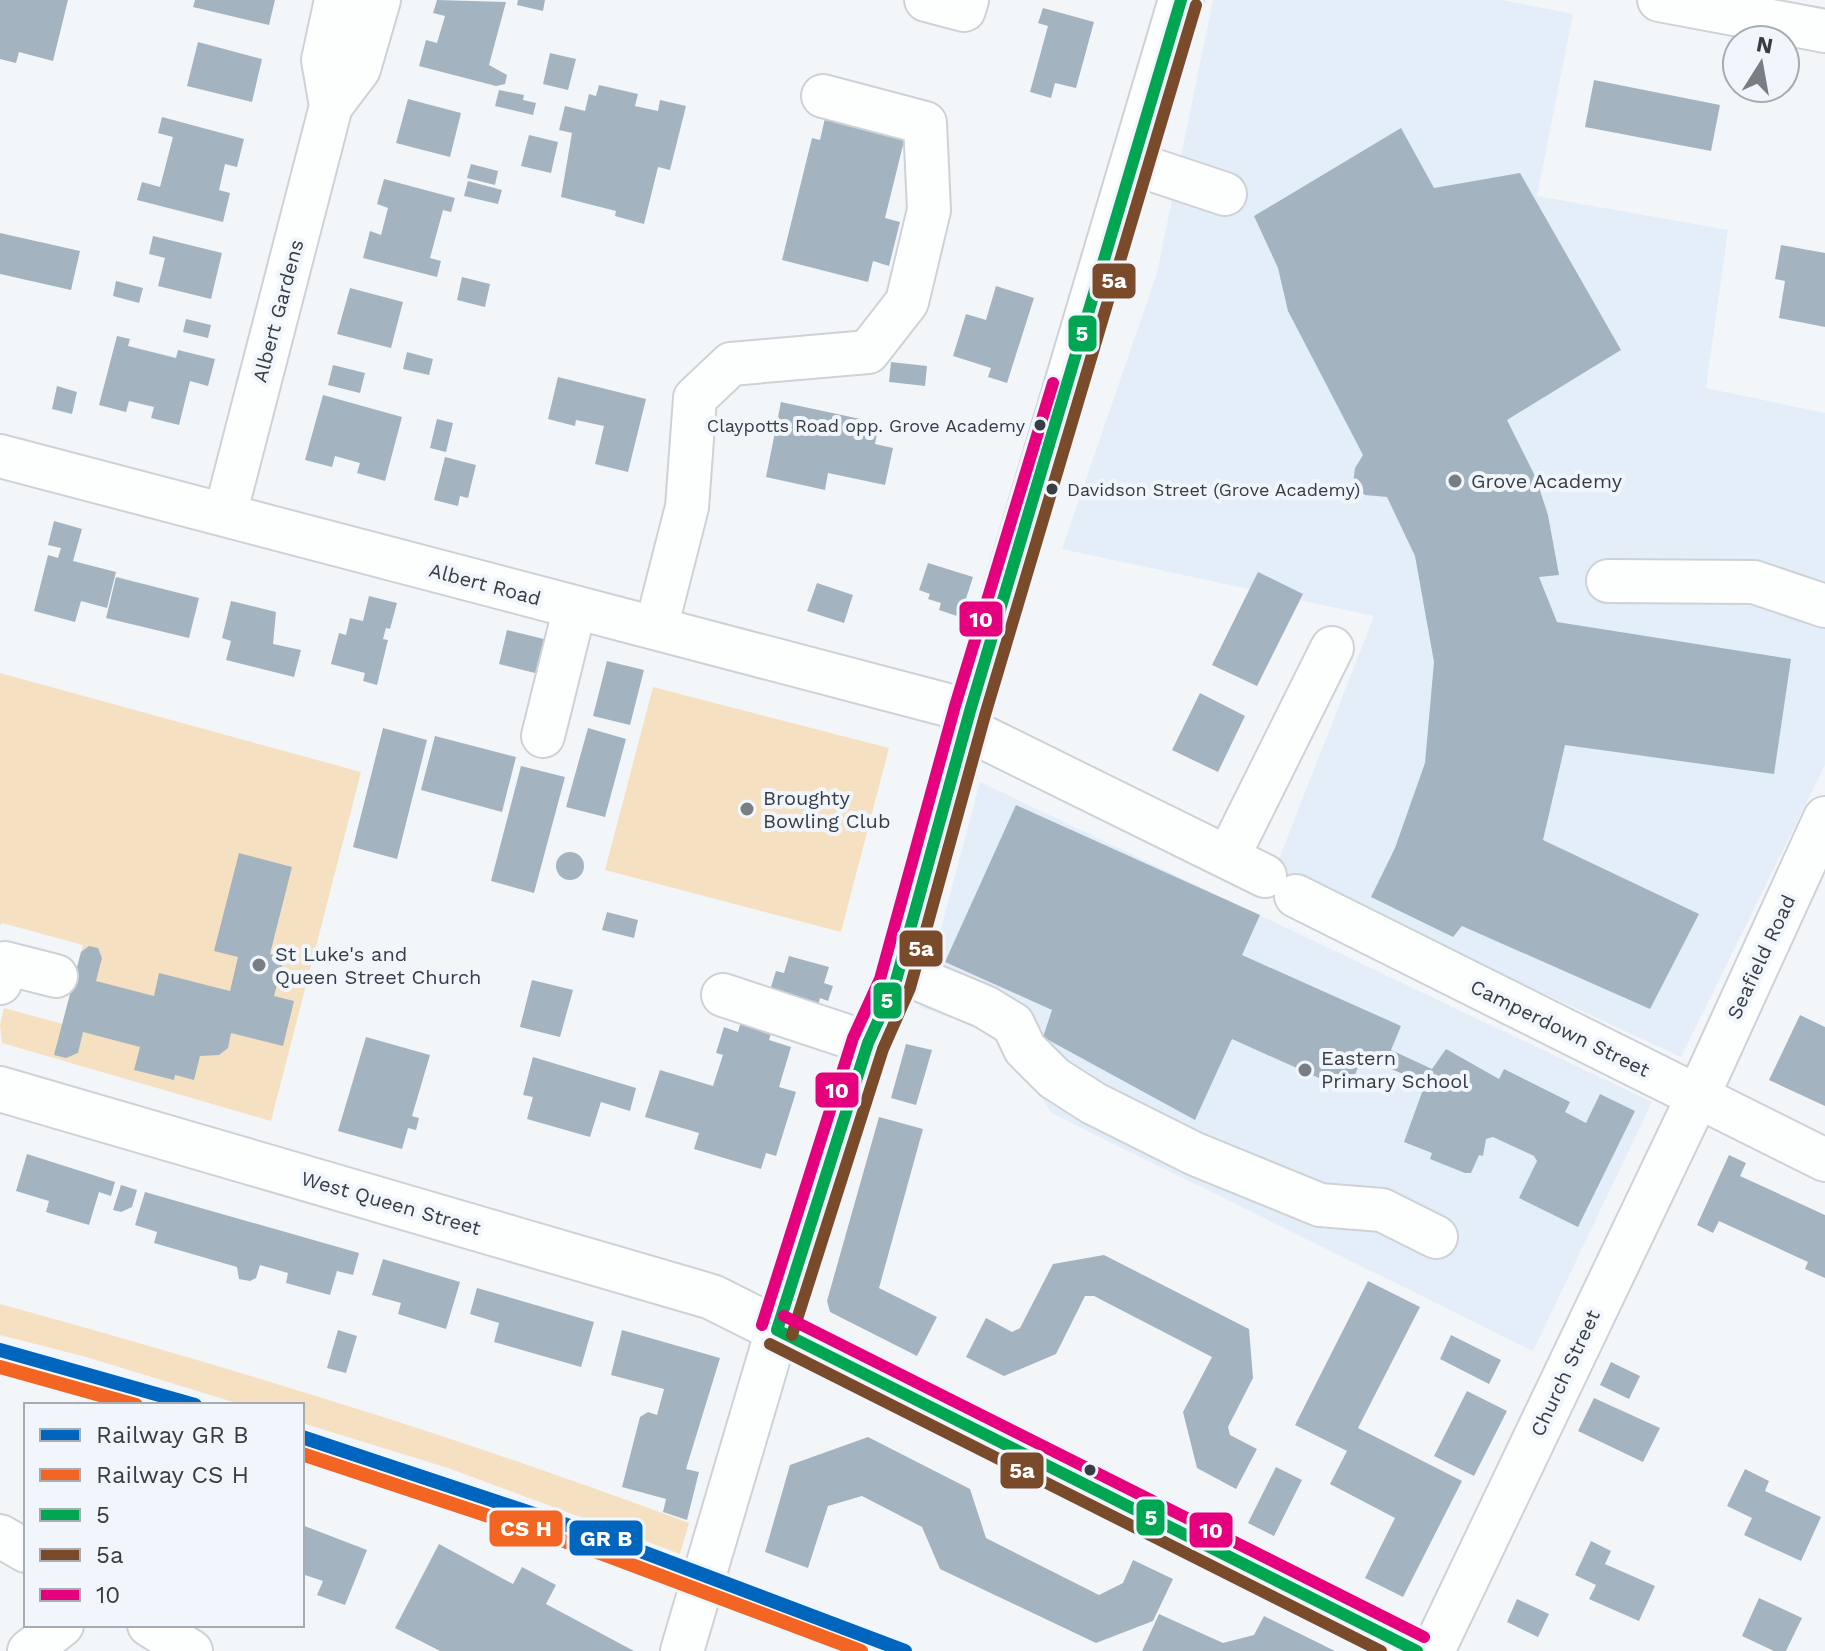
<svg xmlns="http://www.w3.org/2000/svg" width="1825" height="1651" font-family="'Work Sans',sans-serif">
<rect width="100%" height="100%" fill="#f3f6f9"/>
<path fill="#e3eef8" d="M1213,0H1501L1573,14L1537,196L1728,230L1706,388L1825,413V765L1681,1057L1286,874L1277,864L1374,616L1062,549L1157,273Z
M980,782L1652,1102L1533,1351L1051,1113L1005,1037L920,1007Z"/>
<path fill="#f5e1c1" d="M0,673L361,772L271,1121L2,1043L0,1025L4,1008L63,1024L83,945L2,923L0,926Z
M653,687L889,748L841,932L605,870Z
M0,1304C233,1368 463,1438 689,1523L680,1554L448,1468L302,1423V1405H243L86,1357L0,1335Z"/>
<path fill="#a3b4c0" d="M0,0H68L53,61L19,52L16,63L0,59Z
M195,0H275L269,25L193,7Z
M437,0L506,2L489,65L507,75L505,84L496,86L419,66L426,40L437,43L445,16L433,13Z
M518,0H545L543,11L517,5Z
M1043,8L1094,22L1076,88L1055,83L1051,98L1030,92L1048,26L1038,23Z
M198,42L262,59L252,102L187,86Z
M550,53L576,59L568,90L543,84Z
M1594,80L1720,105L1711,151L1585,127Z
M599,85L638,94L635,106L658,111L660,100L686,106L670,170L658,167L644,224L615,216L616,211L561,197L572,133L559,130L565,106L585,111L589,94L596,96Z
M499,90L524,95L523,100L536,103L533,115L495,106Z
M408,99L461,113L450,157L396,143Z
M162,117L244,139L237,167L225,164L219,190L230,193L223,222L137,200L142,182L160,187L173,137L158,133Z
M825,118L905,137L885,218L900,222L889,266L873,261L868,282L782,260L812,138L820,140Z
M1401,128L1434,188L1520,173L1621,350L1507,420L1536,478L1548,515L1559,575L1539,577L1557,622L1791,659L1774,774L1565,745L1543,840L1699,914L1650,1009L1462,926L1453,937L1371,897L1395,848L1425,763L1434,662L1415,556L1387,497L1365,495L1353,484L1355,468L1363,455L1288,311L1278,268L1254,216Z
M529,135L558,142L551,173L521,166Z
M471,164L498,171L495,185L467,178Z
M384,179L455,198L451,212L443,210L430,258L441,261L437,277L363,258L370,231L381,235L388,208L377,204Z
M468,181L502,190L498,204L464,196Z
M0,233L80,251L71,290L0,274Z
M153,236L222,253L211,299L158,286L165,258L149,254Z
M1781,245L1825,253V327L1779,318L1785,281L1775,279Z
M462,277L490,284L485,307L457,300Z
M116,281L143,288L139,303L113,296Z
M996,286L1034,298L1007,383L988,377L991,368L953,356L966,314L986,320Z
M350,288L403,302L391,348L337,334Z
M186,319L211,325L208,338L183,332Z
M117,336L130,339L128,346L176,358L178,350L215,359L208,386L190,381L179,425L151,418L154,407L129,401L126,412L99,405Z
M407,352L433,359L429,375L403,369Z
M891,362L927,366L925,386L889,382Z
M333,365L365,373L360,393L328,385Z
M558,377L646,399L628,472L595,464L604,426L576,420L575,426L548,419Z
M57,386L77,392L72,414L52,409Z
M323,395L402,417L385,481L357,473L360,463L335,456L332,467L305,460Z
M781,402L879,423L875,444L893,448L885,485L828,473L825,490L766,477Z
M437,419L453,423L446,452L430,448Z
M445,457L476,465L468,498L460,496L458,506L434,500Z
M54,521L82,529L73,561L116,572L107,608L81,601L75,622L34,611L48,555L58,558L61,548L48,545Z
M928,563L973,577L960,617L939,610L941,603L928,599L930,594L919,590Z
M1258,572L1303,594L1257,686L1212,665Z
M116,577L199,598L189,638L106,618Z
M817,583L853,595L844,623L807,611Z
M369,596L397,603L390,629L386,628L383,639L388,640L377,685L363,681L365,673L331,664L339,633L346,635L350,618L363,621Z
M231,601L276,612L273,644L301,650L294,677L226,660L231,641L222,638Z
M507,630L548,640L539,674L499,664Z
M607,661L644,670L630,725L593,716Z
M1200,693L1245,716L1218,772L1172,750Z
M383,728L427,740L397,859L353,847Z
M588,728L626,739L605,817L566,807Z
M435,736L516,757L502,812L421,790Z
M521,766L565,777L534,893L491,881Z
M1016,805L1260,915L1242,955L1401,1026L1391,1050L1432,1069L1446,1049L1499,1079L1504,1069L1570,1102L1565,1112L1586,1123L1600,1094L1635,1111L1578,1227L1519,1198L1537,1161L1534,1156L1493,1137L1486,1139L1483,1156L1479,1155L1471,1173H1465L1430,1159L1432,1153L1404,1142L1425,1084L1363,1056L1348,1091L1232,1039L1195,1120L1043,1037L1052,1010L945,962Z
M556 866a14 14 0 1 1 28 0a14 14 0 1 1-28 0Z
M239,853L292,867L270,954L284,958L274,996L294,1001L283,1046L231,1033L228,1048L219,1055L200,1056L194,1080L175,1075L174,1080L134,1070L140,1047L83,1032L78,1053L66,1058L54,1055L81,952L89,946L98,948L102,958L96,981L154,996L159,973L230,991L238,957L214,951Z
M607,912L638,920L634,938L602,930Z
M789,956L829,967L824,983L833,986L828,1001L820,998L817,1010L768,996L776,971L784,973Z
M532,980L573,990L560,1037L520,1027Z
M1800,1015L1825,1027V1106L1769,1080Z
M742,1018L773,1027L769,1040L791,1047L779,1087L796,1092L776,1156L766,1153L761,1169L694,1149L699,1133L645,1117L660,1070L713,1086L723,1055L716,1053L724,1027L738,1032Z
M366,1037L430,1055L412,1116L419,1118L416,1130L408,1128L402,1149L338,1131Z
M906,1044L932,1050L916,1105L891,1098Z
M533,1057L636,1088L630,1111L601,1102L590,1137L527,1119L533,1097L523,1095Z
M879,1117L923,1129L879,1288L937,1317L917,1356L830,1312L827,1301Z
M27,1154L115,1182L111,1196L99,1192L89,1225L46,1212L49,1201L16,1191Z
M1729,1155L1746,1163L1740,1176L1825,1215V1278L1805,1269L1808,1262L1719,1221L1713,1233L1697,1225Z
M121,1185L137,1190L132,1207L121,1212L113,1210Z
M145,1192L359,1253L353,1275L337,1271L330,1295L286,1283L288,1273L260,1265L256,1278L250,1281L239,1279L237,1267L154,1243L157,1232L135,1225Z
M1104,1255L1249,1329L1253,1378L1228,1427L1230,1435L1257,1449L1236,1489L1197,1468L1183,1412L1212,1357L1094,1296H1085L1056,1354L1004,1376L966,1357L986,1318L1012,1332L1020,1328L1053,1264Z
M383,1259L460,1282L446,1329L398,1314L401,1303L372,1295Z
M1368,1281L1420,1307L1358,1428L1462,1481L1403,1597L1365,1578L1395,1518L1330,1484L1347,1451L1295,1425Z
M477,1288L594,1322L581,1367L494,1342L499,1323L470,1314Z
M338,1330L357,1336L346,1373L327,1368Z
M622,1330L720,1358L686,1469L699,1472L687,1520L663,1512L666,1499L622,1487L640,1417L648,1412L657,1415L664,1389L611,1375Z
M1451,1335L1501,1360L1489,1384L1440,1359Z
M1611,1362L1640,1376L1629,1399L1600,1385Z
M1467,1391L1507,1411L1474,1476L1434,1456Z
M1594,1398L1660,1428L1643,1462L1578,1431Z
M868,1437L970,1489L986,1538L1099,1595L1123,1583L1133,1560L1173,1579L1153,1621L1096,1643L940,1569L922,1527L862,1496L828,1506L808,1568L765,1552L790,1465Z
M1276,1467L1302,1480L1274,1536L1248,1523Z
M1745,1469L1769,1481L1765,1491L1821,1517L1801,1561L1744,1535L1752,1518L1727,1506Z
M302,1525L367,1550L345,1605L317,1595L323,1581L302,1574Z
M1591,1541L1611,1551L1605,1564L1655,1586L1639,1621L1589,1599L1596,1585L1575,1575Z
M439,1544L513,1584L522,1567L556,1585L546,1604L634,1651H440L395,1628Z
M1759,1598L1802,1618L1786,1651H1774L1742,1636Z
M1517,1599L1549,1614L1538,1637L1507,1622Z
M1159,1614L1223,1643L1254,1635L1264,1616L1335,1651H1142Z"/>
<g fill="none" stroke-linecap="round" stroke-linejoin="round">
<g stroke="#ced2d7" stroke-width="46">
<path id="minor" d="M926,0L964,10L967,0
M1659,0L1825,31
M331,106L323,60L336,0
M1135,164L1225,194
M0,456L970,711
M225,515L331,106L359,69L379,0
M1608,581L1754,582L1825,606
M656,628L687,507L695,398L731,364L868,352L907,302L929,210L925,123L823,96
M965,731L983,737L1265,876
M543,736L575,607
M1228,857L1332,648
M1296,896L1825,1160
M899,971L985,1007L1013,1024L1025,1049L1054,1078L1093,1103L1195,1154L1320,1205L1382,1210L1436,1237
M0,983L5,963L56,976
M723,995L868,1043
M0,1536L26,1551
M149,1625L191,1651
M29,1651L62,1625
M682,1651L777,1330
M1433,1651L1698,1096L1825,818"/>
</g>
<g stroke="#ced2d7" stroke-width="48">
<path id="major" d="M0,1089L712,1297L1417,1651
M777,1330L868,1043L895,984L970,711L1181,0"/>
</g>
<use href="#minor" stroke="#fdfefe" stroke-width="42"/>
<use href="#major" stroke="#fdfefe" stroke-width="44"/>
<g stroke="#f0f6fc" stroke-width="18">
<path id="bus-1" d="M777,1330L868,1043L895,984L970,711L1181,0
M777,1330L1417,1651"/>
</g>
<g stroke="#f0f6fc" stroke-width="18">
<path id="bus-2" d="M792,1335L883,1049L910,988L985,715L1196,5
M770,1344L1381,1651"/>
</g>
<g stroke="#f0f6fc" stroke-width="18">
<path id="bus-3" d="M784,1316L1424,1637
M762,1325L853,1038L880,979L955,706L1053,383"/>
</g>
<use href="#bus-1" stroke="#00a651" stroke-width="12"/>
<use href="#bus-2" stroke="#7a4b2a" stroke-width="12"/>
<use href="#bus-3" stroke="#e5007d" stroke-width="12"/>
<g stroke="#f0f6fc" stroke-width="20">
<path id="rail-1" d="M0,1350L195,1405
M302,1437L606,1538L905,1651"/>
</g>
<g stroke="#f0f6fc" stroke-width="20">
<path id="rail-2" d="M0,1367L136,1405
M302,1454L600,1553L861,1651"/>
</g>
<use href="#rail-1" stroke="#0065bd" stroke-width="14"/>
<use href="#rail-2" stroke="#f26522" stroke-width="14"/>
</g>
<g fill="#373d43" stroke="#f0f6fc" stroke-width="3">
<circle cx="1040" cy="425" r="7"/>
<circle cx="1052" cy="489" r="7"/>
<circle cx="1090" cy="1470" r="7"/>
</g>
<g fill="#797e83" stroke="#f0f6fc" stroke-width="3">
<circle cx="1455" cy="481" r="8"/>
<circle cx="747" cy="809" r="8"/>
<circle cx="259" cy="965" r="8"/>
<circle cx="1305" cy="1070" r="8"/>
</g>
<g text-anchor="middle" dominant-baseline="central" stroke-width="8" stroke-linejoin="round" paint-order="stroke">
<g font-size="18" fill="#373d43" stroke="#f0f6fc" text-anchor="end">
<text x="1025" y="425">Claypotts Road opp. Grove Academy</text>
<text x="1067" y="489" text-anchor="start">Davidson Street (Grove Academy)</text>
</g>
<g font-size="20" fill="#373d43" stroke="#f0f6fc">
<text transform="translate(278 311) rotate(-75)">Albert Gardens</text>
<text transform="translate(485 584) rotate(15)">Albert Road</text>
<text transform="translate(1761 957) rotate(-65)">Seafield Road</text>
<text transform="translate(1560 1028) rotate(26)">Camperdown Street</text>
<text transform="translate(391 1203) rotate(16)">West Queen Street</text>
<text transform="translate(1565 1373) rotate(-65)">Church Street</text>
</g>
<g font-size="20" fill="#373d43" stroke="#f0f6fc" text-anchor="start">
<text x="1471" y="481">Grove Academy</text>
<text x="763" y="798">Broughty<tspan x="763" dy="23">Bowling Club</tspan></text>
<text x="275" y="954">St Luke's and<tspan x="275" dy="23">Queen Street Church</tspan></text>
<text x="1321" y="1058">Eastern<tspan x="1321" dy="23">Primary School</tspan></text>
</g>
</g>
<g stroke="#f0f6fc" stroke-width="3">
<rect x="1091" y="262" width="46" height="38" rx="8" fill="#7a4b2a"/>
<rect x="1067" y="314" width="31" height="39" rx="8" fill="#00a651"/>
<rect x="958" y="600" width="46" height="38" rx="8" fill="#e5007d"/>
<rect x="898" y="929" width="46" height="39" rx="8" fill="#7a4b2a"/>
<rect x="872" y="981" width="31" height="39" rx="8" fill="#00a651"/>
<rect x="814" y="1071" width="46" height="38" rx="8" fill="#e5007d"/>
<rect x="999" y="1451" width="46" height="39" rx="8" fill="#7a4b2a"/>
<rect x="1135" y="1498" width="31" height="39" rx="8" fill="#00a651"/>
<rect x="488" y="1509" width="76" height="39" rx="8" fill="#f26522"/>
<rect x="1188" y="1511" width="46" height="38" rx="8" fill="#e5007d"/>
<rect x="568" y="1519" width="76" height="38" rx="8" fill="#0065bd"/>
</g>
<g font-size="22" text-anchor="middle" font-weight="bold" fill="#fff">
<text x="1114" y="288">5a</text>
<text x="1082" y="341">5</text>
<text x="981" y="627">10</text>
<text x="921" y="956">5a</text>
<text x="887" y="1008">5</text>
<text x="837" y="1098">10</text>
<text x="1022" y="1478">5a</text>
<text x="1151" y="1525">5</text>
<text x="526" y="1536">CS H</text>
<text x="1211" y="1538">10</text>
<text x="606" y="1546">GR B</text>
</g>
<rect x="24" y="1403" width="280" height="224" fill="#f0f6fc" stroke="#a6acb2" stroke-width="2"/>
<rect x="40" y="1429" width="40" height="12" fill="#0065bd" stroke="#a6acb2" stroke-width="2"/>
<text x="96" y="1443" font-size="24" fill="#373d43">Railway GR B</text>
<rect x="40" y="1469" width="40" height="12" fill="#f26522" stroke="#a6acb2" stroke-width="2"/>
<text x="96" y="1483" font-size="24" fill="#373d43">Railway CS H</text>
<rect x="40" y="1509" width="40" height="12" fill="#00a651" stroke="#a6acb2" stroke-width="2"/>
<text x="96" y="1523" font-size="24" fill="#373d43">5</text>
<rect x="40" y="1549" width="40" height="12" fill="#7a4b2a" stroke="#a6acb2" stroke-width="2"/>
<text x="96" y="1563" font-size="24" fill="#373d43">5a</text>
<rect x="40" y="1589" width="40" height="12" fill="#e5007d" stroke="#a6acb2" stroke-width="2"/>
<text x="96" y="1603" font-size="24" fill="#373d43">10</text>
<g transform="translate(1761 64) rotate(11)"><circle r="38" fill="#f0f6fc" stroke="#a6acb2" stroke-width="2"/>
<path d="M0-6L14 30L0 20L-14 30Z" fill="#797e83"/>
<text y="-12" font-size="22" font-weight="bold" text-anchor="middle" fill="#373d43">N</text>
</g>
</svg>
